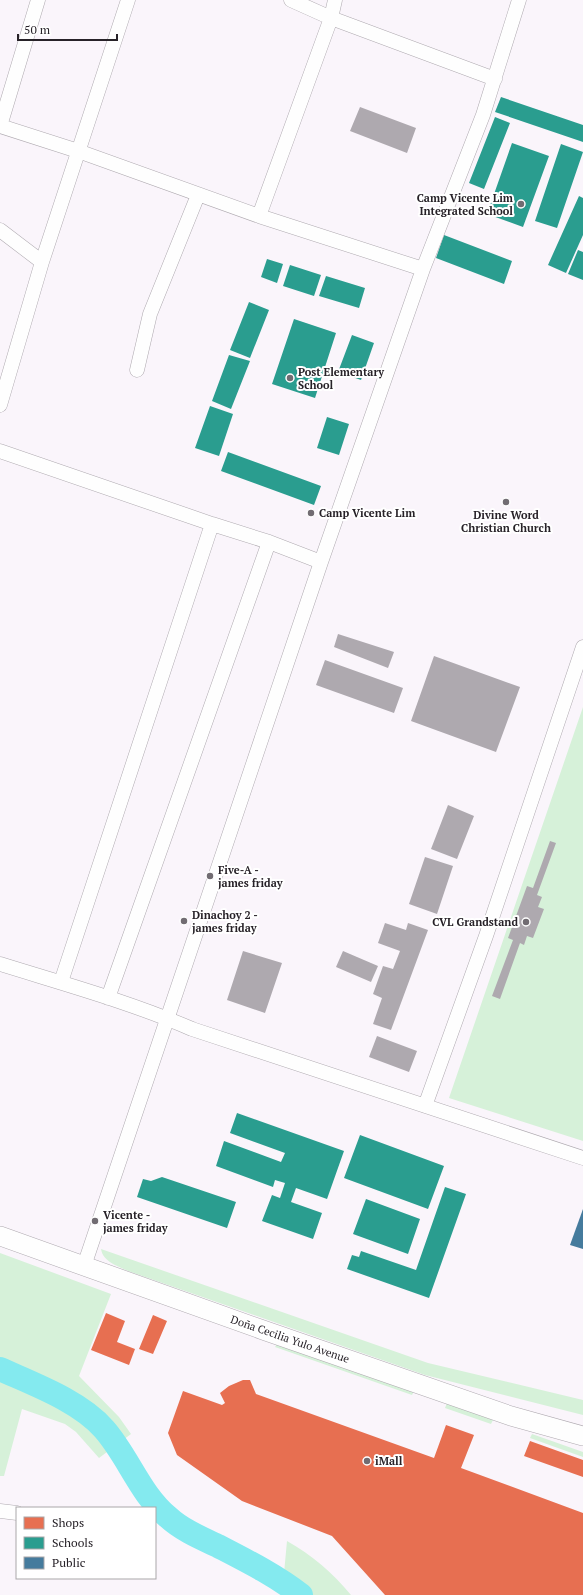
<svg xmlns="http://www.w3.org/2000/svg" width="583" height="1595" font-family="'PT Serif',serif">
<rect width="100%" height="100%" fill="#faf5fb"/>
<path fill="#d6f1d9" d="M583,707V1141L449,1098Z
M101,1249L428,1363L583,1400V1415L425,1375L128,1271C118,1266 103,1262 101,1249Z
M0,1253L111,1294L79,1376L119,1417L131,1434L99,1458L76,1432L65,1424L22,1409L4,1476H0Z
M277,1344L414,1391L412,1395L275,1347Z
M447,1403L493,1420L491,1424L445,1408Z
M532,1434L583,1452V1457L530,1438Z
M287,1541C312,1555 333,1573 351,1595H282Z"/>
<path fill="#e76f51" d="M106,1313L125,1321L117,1342L135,1349L129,1365L91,1350Z
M153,1315L167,1321L153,1354L139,1349Z
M243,1380H250L256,1394L434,1458L446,1425L474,1435L461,1468L583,1513V1595H385L332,1536L242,1501L177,1455L168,1433L183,1391L222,1405L225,1403L220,1393L229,1386Z
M530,1441L583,1460V1477L524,1456Z"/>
<path fill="#2a9d8f" d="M501,97L583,125V142L495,112Z
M495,117L510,123L484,189L469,183Z
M512,143L549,156L523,227L487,214Z
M561,144L583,152L557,228L535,221Z
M579,196L583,198V235L566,273L548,265Z
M444,235L512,261L504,284L436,258Z
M578,250L583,252V280L568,274Z
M267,259L283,264L277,283L261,277Z
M290,265L321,275L314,296L283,286Z
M326,276L365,288L359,308L319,296Z
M249,302L269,310L250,358L230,350Z
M294,319L336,333L315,398L272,384Z
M352,335L374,343L361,380L338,372Z
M229,355L250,361L231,409L212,401Z
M210,406L233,414L219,456L195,448Z
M327,417L349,424L339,455L317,448Z
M228,452L321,486L314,505L221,471Z
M237,1113L344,1151L327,1199L296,1188L291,1202L322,1213L313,1239L262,1221L272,1195L280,1198L285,1183L275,1180L273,1187L216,1166L224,1141L281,1162L285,1153L230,1133Z
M360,1135L444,1166L428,1209L344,1178Z
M162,1177L236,1202L227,1228L137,1197L143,1179L151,1181Z
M445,1187L466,1194L429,1298L347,1269L352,1255L359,1257L361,1251L416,1270Z
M366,1199L420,1219L408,1254L353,1234Z"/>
<path fill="#457b9d" d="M583,1209V1249L570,1245Z"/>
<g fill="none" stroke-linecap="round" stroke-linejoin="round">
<path stroke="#84eaef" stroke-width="24" d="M0,1369C33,1384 80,1401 104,1429C128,1456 140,1494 168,1517C182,1530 201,1538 218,1546C247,1561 275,1575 301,1595"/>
</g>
<path fill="#aea9af" d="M360,107L416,128L407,153L350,131Z
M338,634L394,652L388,668L334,647Z
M434,656L520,687L496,752L411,721Z
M325,660L403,688L394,713L316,685Z
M448,805L474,816L457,859L431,849Z
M550,841L556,843L537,895L542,897L538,907L544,909L533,938L527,936L524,945L520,943L500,999L492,996L513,940L508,938L527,886L533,888Z
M425,857L453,866L437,914L409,904Z
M385,923L406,930L408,923L428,930L391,1030L373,1024L382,998L373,994L383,966L393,969L400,951L378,943Z
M243,951L282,963L265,1013L227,1000Z
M343,951L378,966L371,982L336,967Z
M377,1036L417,1051L409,1072L369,1057Z"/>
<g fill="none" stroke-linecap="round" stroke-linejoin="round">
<g stroke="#afaab0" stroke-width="15">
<path id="street" d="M291,0L331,18L495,79
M0,126L78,151L259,216L423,269
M0,126L38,0
M259,216L331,18L335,0
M0,230L42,262
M137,370L150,314L198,195
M0,405L42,262L128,0
M0,451L212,524L269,542L321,562
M0,964C64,984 130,1002 192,1029L583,1158
M61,982L212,524
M108,998L269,542
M425,1106L486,936L583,647
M84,1266L321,562L423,269L483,115L519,0
M0,1511L17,1513"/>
</g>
<g stroke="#afaab0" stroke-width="20">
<path id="secondary" d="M0,1236L263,1330L511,1416L583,1436"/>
</g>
<use href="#street" stroke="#fefefe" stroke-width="14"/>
<use href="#secondary" stroke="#fefefe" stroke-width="19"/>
</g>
<g fill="#716c72" stroke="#fff" stroke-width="1.5">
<circle cx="521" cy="204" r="4"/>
<circle cx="290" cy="378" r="4"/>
<circle cx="506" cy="502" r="4"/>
<circle cx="311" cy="513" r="4"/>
<circle cx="210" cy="876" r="4"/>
<circle cx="184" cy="921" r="4"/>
<circle cx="526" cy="922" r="4"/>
<circle cx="95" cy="1221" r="4"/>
<circle cx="367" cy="1461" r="4"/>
</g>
<g text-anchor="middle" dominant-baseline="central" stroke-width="4" stroke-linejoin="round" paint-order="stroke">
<g font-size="11" font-weight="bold" fill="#272228" stroke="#fff" text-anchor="start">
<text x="513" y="198" text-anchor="end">Camp Vicente Lim<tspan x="513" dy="13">Integrated School</tspan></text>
<text x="298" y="372">Post Elementary<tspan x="298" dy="13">School</tspan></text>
<text x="319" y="513">Camp Vicente Lim</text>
<text x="506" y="515" text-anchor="middle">Divine Word<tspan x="506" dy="13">Christian Church</tspan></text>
<text x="218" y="870">Five-A -<tspan x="218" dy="13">james friday</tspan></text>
<text x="192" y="915">Dinachoy 2 -<tspan x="192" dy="13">james friday</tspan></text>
<text x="518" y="922" text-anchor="end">CVL Grandstand</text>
<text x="103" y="1215">Vicente -<tspan x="103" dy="13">james friday</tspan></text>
<text x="375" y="1461">iMall</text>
</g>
<g font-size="11" fill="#272228" stroke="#fff">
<text transform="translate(290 1339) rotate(19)">Doña Cecilia Yulo Avenue</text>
</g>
</g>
<rect x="16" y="1507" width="140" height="72" fill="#ffffff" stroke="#a9a7a9"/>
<rect x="24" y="1517" width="20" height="12" fill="#e76f51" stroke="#a9a7a9"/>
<text x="52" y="1527" font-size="12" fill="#272228">Shops</text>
<rect x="24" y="1537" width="20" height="12" fill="#2a9d8f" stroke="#a9a7a9"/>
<text x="52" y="1547" font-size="12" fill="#272228">Schools</text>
<rect x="24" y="1557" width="20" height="12" fill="#457b9d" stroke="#a9a7a9"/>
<text x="52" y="1567" font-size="12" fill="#272228">Public</text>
<path d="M18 34v6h99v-6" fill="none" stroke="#272228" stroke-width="2"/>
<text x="24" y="34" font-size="12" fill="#272228" stroke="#ffffff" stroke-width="3" paint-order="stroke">50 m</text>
</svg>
